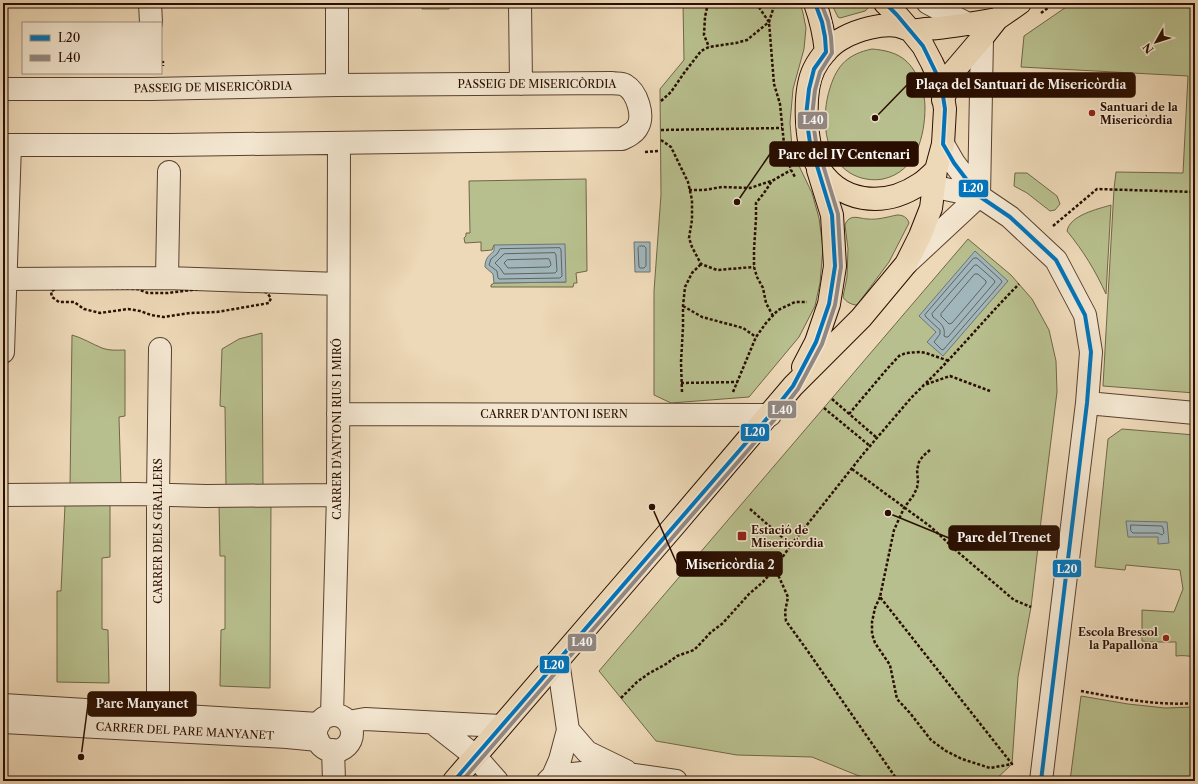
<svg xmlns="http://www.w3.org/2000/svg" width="1198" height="784" font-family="'Libre Caslon Text',serif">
<rect width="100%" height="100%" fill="#edd8b7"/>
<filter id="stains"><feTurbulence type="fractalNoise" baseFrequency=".005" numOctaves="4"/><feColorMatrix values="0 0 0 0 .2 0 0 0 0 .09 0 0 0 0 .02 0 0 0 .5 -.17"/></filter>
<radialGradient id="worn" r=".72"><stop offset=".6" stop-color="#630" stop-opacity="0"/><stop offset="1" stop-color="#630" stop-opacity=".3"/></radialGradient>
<path fill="#b8bf8e" stroke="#706647" d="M422,3H449V9H422Z
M683,3H800L803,13L806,28L804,49L793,89L790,123L792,147L800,168L812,193L819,218L823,248L820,283L815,306L799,337L749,397L671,403L654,395V291L661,195L660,89L684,60Z
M831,3H868C869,7 868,9 865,11L840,18L838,17Z
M1072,3H1195V393L1103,386L1114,189L1116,172L1183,173L1188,76L1021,67L1024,36Z
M872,49C897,51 911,59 920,83C923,91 925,98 925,107C925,136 916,172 883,179C872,181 860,179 850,173C823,156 821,116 830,88C837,65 848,54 872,49Z
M1015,173H1027L1057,196L1060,204L1055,210L1050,211L1027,193L1014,186Z
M586,179L587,271L576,273L577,283H574L573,287H491V285L494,283L566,282L494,245L492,250L481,251V242L465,243L464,238L466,236V233H470L469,181Z
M1111,205L1106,294C1095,270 1084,252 1067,231C1070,215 1098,209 1111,205Z
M897,215C903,215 907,217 909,223L889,262L857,305C852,305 846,302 843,297L847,277L848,249L845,225C846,222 848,219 851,218C856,216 862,219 868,219C878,220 887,217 897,215Z
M968,239L1011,275L1032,299L1049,330L1056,361L1057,392L1041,521L1031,607L1018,677L1012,764L994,781H890L859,776L812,757L737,755L656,741L599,671Z
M262,333L263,487L226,488L225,407L220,406L222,349L239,339Z
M72,335C83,338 92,344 102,348C110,351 118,350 125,350V416L119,417L121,486L70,487Z
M1122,429L1195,435V657C1188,656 1183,655 1176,656V642H1150L1142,641V610L1174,612L1183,589L1180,570L1126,565L1125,570L1095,567L1108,439Z
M271,502L270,688L220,686L221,630L225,629V556H220L219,504Z
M110,503V557L102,558V629L108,630L109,683L57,682V591H61L65,505Z
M1081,696L1128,704L1165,708L1195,707V781H1070Z"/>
<path fill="#a0b6bb" stroke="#707370" d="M634,242H650V272H635Z
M565,244L566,282L494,283L493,274L485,267C485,259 488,256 494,251V245Z
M975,251L1008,281L943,356L927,342L936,332L919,316Z
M1126,521L1167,522L1169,543L1158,544V537H1128Z"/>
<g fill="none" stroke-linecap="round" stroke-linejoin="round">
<path stroke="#64625e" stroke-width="1" d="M640,246H644L646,248V266L644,268H640L639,267L638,248Z
M560,248L561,250L562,276L560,278L499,279L498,278L497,271L489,265L491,259L497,254L500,249Z
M555,253L556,255L557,271L555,273L504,274L500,268L495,263L504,254Z
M974,258H977L1001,280L1002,282L944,349L942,350L934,342L940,334V330L926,317L925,315Z
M549,259L550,261L551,265L549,267L508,268L504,263L507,260Z
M975,265H977L994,280L995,282L948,337H946L944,336C946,326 939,322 933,317L932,314Z
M975,274H978L986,281V283L952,323L949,324L941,316V314Z
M1131,525L1162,526L1163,528L1164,533L1162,535L1158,533H1133L1131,531Z"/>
<g stroke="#5a402e" stroke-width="24">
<path id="minor" d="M150,3L151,23
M337,3V85
M520,3L521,84
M928,3L968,24
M3,89H151L337,85L612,83C616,84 621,83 625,85C637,92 645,116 637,128C634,133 628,136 622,139L170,145H3
M943,144L954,163L979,196L1010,217L1056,260L1085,315L1091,352L1087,403L1041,781
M921,184L979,196
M979,196L982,38
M907,263L979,196
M167,278L169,172
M6,279L167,278L338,284
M3,352L10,145
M1087,403L1195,413
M338,414L770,415
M3,495L136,494L206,496L338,495
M3,705L319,724
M158,713V495L160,349
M332,715L338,495L339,144
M316 733a18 18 0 1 1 36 0a18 18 0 1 1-36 0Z
M3,722L287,737L318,740
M348,722L365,719L501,726
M433,723L475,756L497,781
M568,730L587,752L626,771
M333,750L334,781
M553,776L582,773L634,775L676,781
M548,781L553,776L560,760L568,730L558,661"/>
</g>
<g stroke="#290e00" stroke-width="24">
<path id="major" d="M815,3C821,20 824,33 826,52
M943,100L953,72L982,38L997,19L1020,3
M936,170C931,175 926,180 920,184C884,208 838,204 816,163C805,141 803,91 814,69C820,57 831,44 843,38C857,30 882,23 898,26C902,27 906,29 910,30C915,31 920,30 925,29C949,28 973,23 997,19
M803,367L816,342L829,304L835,266L832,215L818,170
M454,781L674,526L793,386L861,318L906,264L920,236L931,208L936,170L943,144L945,109L941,83L932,63L923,46L910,30L897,15L885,3"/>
</g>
<path stroke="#290e00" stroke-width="2.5" stroke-dasharray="3 2" stroke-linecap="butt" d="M708,3L705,17L704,35L709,47
M756,3L769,22L774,84L780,104L784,144L787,155
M1041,13L1055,3
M161,62H163V66
M661,101L671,92L684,73L701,51L709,47L736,43L747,40L769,22L775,3
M661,130L782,128
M661,140L671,147L688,182L692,200V220L689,238L692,247L701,264L717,270L754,267
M645,152L658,151
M788,160L791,170L795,177
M689,190H704L722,187L750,188L771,181
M1053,226L1097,189L1195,192
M56,288H105L137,289L148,293H168L207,288L259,289L267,293L271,298L269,303L217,312L190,313L164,317L151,315L140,311L128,309L100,313L84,309L74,302H59L52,297L51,292Z
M683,306L702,317L743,328L756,337
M773,316L766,303L763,288L757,277L754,267V250L756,218V203L764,193L772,181L791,170
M681,383L738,382
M926,383C958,352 987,316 1019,284
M682,392L681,362L683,327V306L685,287L692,273L701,264
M733,392L756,337L766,323L778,310L795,302H807
M832,399L877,438
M824,408L870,446
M849,414L887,369L899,356L906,353L920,352L926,353L949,361
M852,469L931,527L959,553L1014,600L1031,607
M750,509L791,545
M880,597L875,608L872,622V634L875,643L890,665L897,699L910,713L931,740L946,751L962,759L990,768L1012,764L880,597L894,530L904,508L913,496L917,488L918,481L917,470L919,462L923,456L930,450
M1081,691C1118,698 1157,706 1195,703
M621,698L637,682L648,674L666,664L677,656L694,650L699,645L711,632L723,623L749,594L763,582L775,568
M898,781L807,650L786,621L785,612L788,597L775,568L791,545L864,453L911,398L924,385L950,376L990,391"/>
<use href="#minor" stroke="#f3e6d0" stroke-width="22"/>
<use href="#major" stroke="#edd8b7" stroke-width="22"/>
<g stroke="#f3e6d0" stroke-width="7">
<path id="bus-1" d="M885,3L897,15L923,46L941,83L945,109L943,144L954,163L979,196L1010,217L1056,260L1085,315L1091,352L1087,403L1041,781
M454,781L770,415L793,386L816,342L829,304L835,266L832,215L810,143L806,116L809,89L814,69L826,52L825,37L822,22L815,3"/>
</g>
<g stroke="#f3e6d0" stroke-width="7">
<path id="bus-2" d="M462,781L775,419L798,389L822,344L835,305L841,267L838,214L816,142L812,116L815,90L820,72L832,53L831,37L828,21L821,3"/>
</g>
<use href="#bus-1" stroke="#0074bc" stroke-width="4"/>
<use href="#bus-2" stroke="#928883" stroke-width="4"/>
</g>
<g fill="#8f2418" stroke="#f3e6d0" stroke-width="1.5">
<circle cx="1092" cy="113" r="4"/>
<rect x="737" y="531" width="10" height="10" rx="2"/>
<circle cx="1166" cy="638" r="4"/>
</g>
<g text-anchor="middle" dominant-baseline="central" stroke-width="3" stroke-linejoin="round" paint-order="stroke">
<g font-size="11" fill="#290e00" stroke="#f3e6d0">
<text x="537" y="84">PASSEIG DE MISERICÒRDIA</text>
<text transform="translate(213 87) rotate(-1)">PASSEIG DE MISERICÒRDIA</text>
<text x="554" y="414">CARRER D'ANTONI ISERN</text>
<text transform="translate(337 429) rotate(-90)">CARRER D'ANTONI RIUS I MIRÓ</text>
<text transform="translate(158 531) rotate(-90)">CARRER DELS GRALLERS</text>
<text transform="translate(185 731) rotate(3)">CARRER DEL PARE MANYANET</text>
</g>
<g font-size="11" font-weight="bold" fill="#290e00" stroke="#f3e6d0" text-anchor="start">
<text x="1100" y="107">Santuari de la<tspan x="1100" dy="13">Misericòrdia</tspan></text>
<text x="751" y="530">Estació de<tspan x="751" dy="13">Misericòrdia</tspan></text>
<text x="1158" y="632" text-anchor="end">Escola Bressol<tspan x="1158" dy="13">la Papallona</tspan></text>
</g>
</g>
<path fill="none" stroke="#290e00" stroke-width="1.5" d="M875 118L907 85M737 202L770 154M888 513L949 538M652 507L677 564M81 757L88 704"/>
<g fill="#290e00" stroke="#f3e6d0" stroke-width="1.5">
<circle cx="875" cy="118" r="4"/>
<circle cx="737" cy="202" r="4"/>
<circle cx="888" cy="513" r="4"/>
<circle cx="652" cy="507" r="4"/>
<circle cx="81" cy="757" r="4"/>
</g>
<g fill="#290e00" stroke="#290e00" stroke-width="1.5">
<rect x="907" y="73" width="228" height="24" rx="4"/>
<rect x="770" y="142" width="148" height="24" rx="4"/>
<rect x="949" y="526" width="110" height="24" rx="4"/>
<rect x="677" y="552" width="105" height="24" rx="4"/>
<rect x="88" y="692" width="108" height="24" rx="4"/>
</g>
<g font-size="12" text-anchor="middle" font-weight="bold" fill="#fff">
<text x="1021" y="89">Plaça del Santuari de Misericòrdia</text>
<text x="844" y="159">Parc del IV Centenari</text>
<text x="1004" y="542">Parc del Trenet</text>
<text x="730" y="569">Misericòrdia 2</text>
<text x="142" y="708">Pare Manyanet</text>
</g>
<g stroke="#f3e6d0" stroke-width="1.5">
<rect x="797" y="111" width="31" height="19" rx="4" fill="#928883"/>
<rect x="958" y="179" width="31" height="19" rx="4" fill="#0074bc"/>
<rect x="767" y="400" width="30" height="19" rx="4" fill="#928883"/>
<rect x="740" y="423" width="30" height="19" rx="4" fill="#0074bc"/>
<rect x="1052" y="559" width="30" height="19" rx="4" fill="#0074bc"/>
<rect x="567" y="633" width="30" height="19" rx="4" fill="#928883"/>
<rect x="539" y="655" width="31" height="19" rx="4" fill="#0074bc"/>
</g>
<g font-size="11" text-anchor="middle" font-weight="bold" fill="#fff">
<text x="813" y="124">L40</text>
<text x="973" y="192">L20</text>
<text x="782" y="414">L40</text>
<text x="755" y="436">L20</text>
<text x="1067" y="573">L20</text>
<text x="582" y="646">L40</text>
<text x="554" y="669">L20</text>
</g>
<rect width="1198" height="784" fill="none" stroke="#edd8b7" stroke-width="16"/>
<rect x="4" y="4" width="1190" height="776" fill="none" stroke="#290e00" stroke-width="2"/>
<rect x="8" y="8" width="1182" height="768" fill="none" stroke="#290e00"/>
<rect x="22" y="22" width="140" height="52" fill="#f3e6d0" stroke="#a2907d"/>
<rect x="30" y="35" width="20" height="6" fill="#0074bc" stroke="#a2907d"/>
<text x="58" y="42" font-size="12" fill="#290e00">L20</text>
<rect x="30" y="55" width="20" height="6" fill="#928883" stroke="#a2907d"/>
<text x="58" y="62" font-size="12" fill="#290e00">L40</text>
<g transform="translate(1156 42) rotate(231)" stroke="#f3e6d0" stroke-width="3" paint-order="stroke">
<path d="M0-3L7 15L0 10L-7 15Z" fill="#290e00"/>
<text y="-6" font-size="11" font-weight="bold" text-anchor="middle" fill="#290e00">N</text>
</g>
<rect width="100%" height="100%" filter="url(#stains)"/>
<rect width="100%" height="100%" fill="url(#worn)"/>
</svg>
